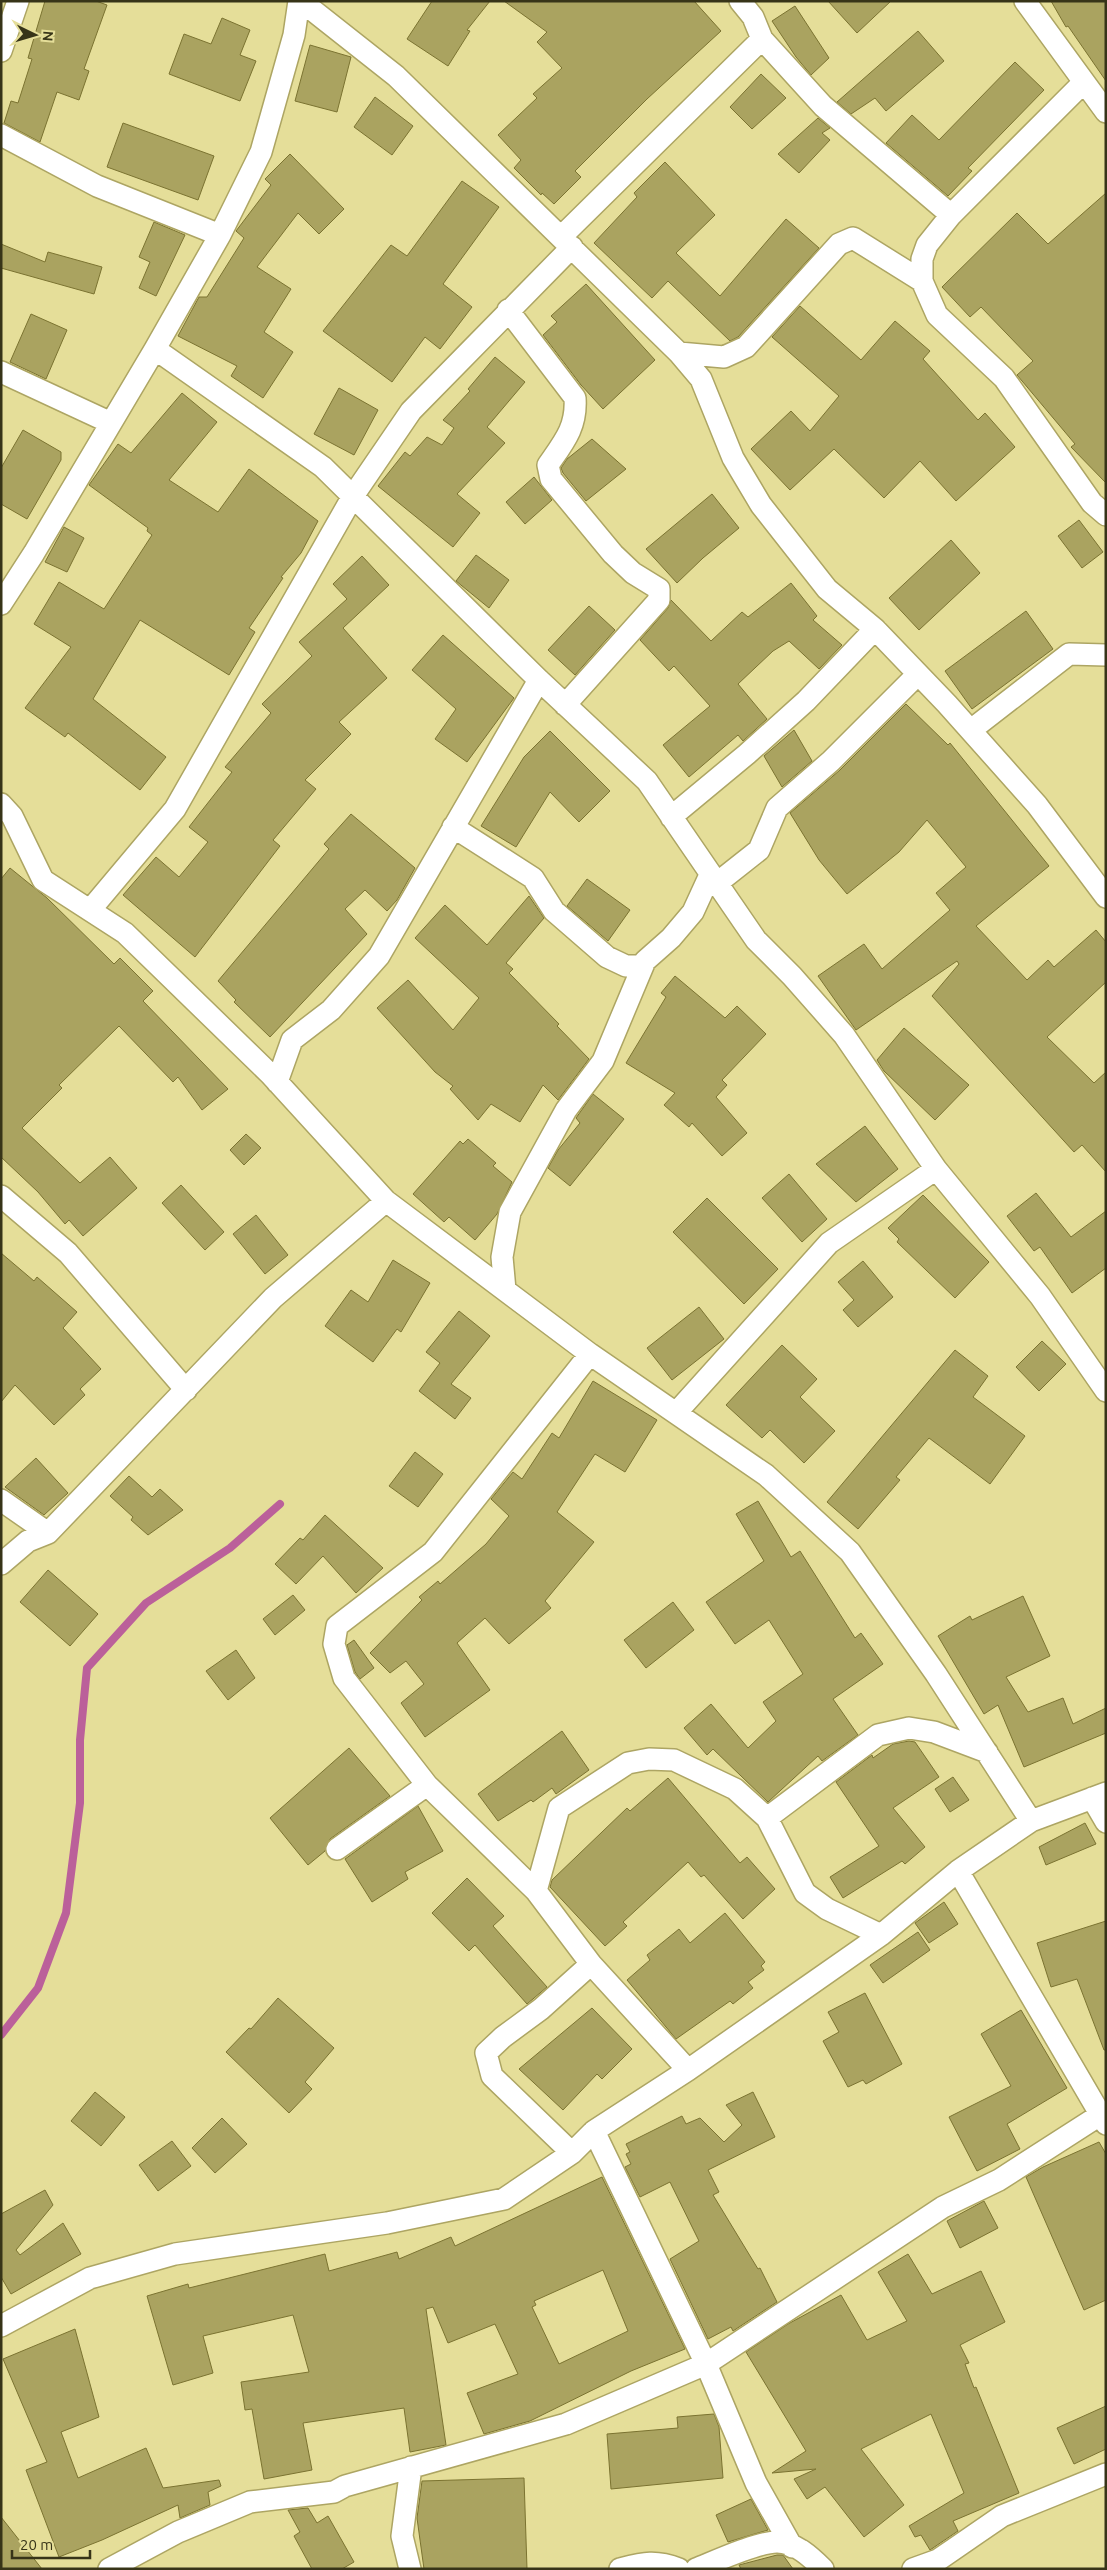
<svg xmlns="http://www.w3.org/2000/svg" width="1107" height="2570" font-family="Ubuntu,sans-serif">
<rect width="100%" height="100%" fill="#e5de99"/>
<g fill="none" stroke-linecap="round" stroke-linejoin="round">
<path stroke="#bb609a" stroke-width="8" d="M1,2035L38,1988L66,1913L80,1803V1740L87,1668L146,1603L230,1548L280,1504"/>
</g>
<path fill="#aaa360" stroke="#7b7331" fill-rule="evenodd" d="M45,1H96L107,5L84,69L89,71L79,100L57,92L40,142L4,123L11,101L18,103L32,59L28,58Z
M432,1H490L467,30L470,31L448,66L407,39Z
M504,1H694L721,31L647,99L575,171L581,177L554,204L542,193L541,195L514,168L521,160L498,135L537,98L533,94L562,68L537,42L547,32Z
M828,1H891L857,33Z
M1051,1H1106V81L1068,26L1066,27Z
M795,6L829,58L811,75L796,57L772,21Z
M222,18L250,30L240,55L256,61L240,101L169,74L184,34L211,44Z
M918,31L944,61L886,111L875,98L851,114L837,102Z
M310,45L351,57L337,112L295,101Z
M1015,62L1044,90L968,168L972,171L948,196L886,143L912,115L939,140Z
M761,74L786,98L752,129L730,107Z
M375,97L413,126L392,155L354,127Z
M818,118L830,128L822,133L830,140L799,173L778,154Z
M123,123L214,156L198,200L107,167Z
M290,154L344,209L319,234L298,213L257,267L291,289L264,332L293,352L263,398L231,376L237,366L178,336L199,297H207L244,238L236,231L271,185L265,179Z
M665,162L715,215L676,253L720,296L786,219L819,248L738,337L730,341L668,281L652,298L594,243L637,197L634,193Z
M462,181L499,207L443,284L472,307L440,349L425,337L392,382L323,331L391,245L407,256Z
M1106,193V483L1071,447L1075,444L1017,375L1033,361L981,307L970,317L942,287L1017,213L1048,244Z
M154,222L185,235L156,296L139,288L150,262L139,257Z
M1,244L45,262L48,252L102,267L94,294L1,268Z
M586,284L655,360L603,409L581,385L543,335L557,322L551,316Z
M800,306L861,360L895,321L930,351L923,359L978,420L985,413L1015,447L956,501L920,461L884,498L834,449L790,490L751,449L791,411L810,431L839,396L772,337Z
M31,314L67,330L46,379L10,362Z
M495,357L525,382L487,427L505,443L457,494L480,513L453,547L378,486L405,452L410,456L427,437L442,445L454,428L443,420L470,391L468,389Z
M339,388L378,410L354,455L314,434Z
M182,393L217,422L169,480L218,512L249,469L318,521L301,553L281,577L283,578L249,628L255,632L229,675L140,620L93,699L166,757L140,790L68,733L65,737L25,708L71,647L34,624L59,582L104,609L152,535L147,531L148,528L89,485L118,444L131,453Z
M23,430L61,452V460L27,519L1,504V468Z
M592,439L626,469L586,501L563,473L561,468L567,459Z
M534,477L552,500L525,524L506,502Z
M712,494L739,528L703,558L677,583L646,549Z
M1079,520L1103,552L1082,568L1058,536Z
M64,527L84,538L67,572L45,562Z
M951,540L980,573L919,630L889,598Z
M476,555L509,580L489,608L456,581Z
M362,556L389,585L343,628L387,678L339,722L351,734L305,780L316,789L273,840L280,846L195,957L123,895L156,857L179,877L208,842L189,827L232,772L225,767L271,713L262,704L312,656L299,642L347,599L333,584Z
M791,583L817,616L813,620L842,645L819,669L789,641L773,651L738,684L767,719L743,741L738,735L689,777L663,745L710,706L674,666L669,671L640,640L668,608L671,600L711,641L742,612L748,617Z
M589,606L615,630L575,675L548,650Z
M1026,611L1053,649L972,709L945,671Z
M443,635L514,698L467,762L435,739L456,709L412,670Z
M906,704L948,745L950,743L1049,866L976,926L1027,980L1048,960L1054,967L1096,930L1106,942V982L1047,1037L1094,1083L1106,1072V1172L1082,1145L1074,1152L932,996L959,964L957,961L856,1030L818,976L864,944L882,969L950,910L936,893L966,867L927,820L899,852L847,894L819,860L790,813L840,770Z
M794,730L812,761L782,787L764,756Z
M550,731L610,791L579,822L550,792L516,847L481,826L524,757Z
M351,814L415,868L397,900L387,911L365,890L345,909L367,934L270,1037L234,1002L236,1000L218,981L329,849L324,844Z
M10,868L47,898L114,964L120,958L153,991L143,1001L228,1089L202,1110L178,1077L173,1082L119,1026L59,1085L62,1088L22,1128L80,1183L110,1157L137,1188L83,1236L69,1220L65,1224L38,1192L1,1157V879Z
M587,879L630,910L608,941L567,906Z
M529,896L544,918L506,963L513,969L509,973L559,1024L557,1026L589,1059L558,1100L543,1085L520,1122L491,1104L478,1120L450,1089L453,1086L435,1072L377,1008L408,980L453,1030L479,998L415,938L445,905L487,945Z
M675,976L725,1018L737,1006L766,1034L722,1080L727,1085L716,1097L747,1133L722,1156L692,1123L689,1127L664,1105L675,1093L626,1063L666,997L661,993Z
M904,1028L969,1085L935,1120L884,1071L877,1060Z
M593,1094L624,1119L570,1186L548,1168L558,1150L580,1123L576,1118Z
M865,1126L898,1169L856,1202L816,1164Z
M246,1134L261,1148L244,1165L230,1150Z
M468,1139L496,1163L493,1166L512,1182L497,1214L475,1240L449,1217L444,1222L413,1194L460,1141L463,1144Z
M789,1174L827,1219L802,1242L762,1198Z
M181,1185L224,1232L205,1250L162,1203Z
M1036,1193L1071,1237L1106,1211V1268L1072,1293L1040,1247L1034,1251L1007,1216Z
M923,1195L989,1262L955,1298L897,1242L899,1239L888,1228Z
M707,1198L778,1269L744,1304L673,1232Z
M256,1215L288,1255L265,1274L233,1234Z
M1,1253L34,1281L37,1277L77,1312L63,1328L101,1369L80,1389L85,1395L54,1425L15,1385L1,1402Z
M393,1260L430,1283L401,1332L397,1329L373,1362L325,1326L351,1290L368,1302Z
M863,1261L893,1297L858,1327L843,1310L854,1300L838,1282Z
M699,1307L724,1339L672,1380L647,1348Z
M459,1311L490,1336L451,1384L471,1398L455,1419L419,1391L440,1363L426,1352Z
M1042,1341L1066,1364L1039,1391L1016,1367Z
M782,1345L817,1379L800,1397L835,1431L804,1463L770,1430L762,1438L726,1405Z
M955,1350L988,1376L973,1397L1025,1436L990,1484L929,1438L896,1477L900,1480L858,1529L827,1502Z
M593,1381L657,1420L625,1472L595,1454L557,1512L594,1542L545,1601L551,1608L509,1644L485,1618L457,1643L490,1690L425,1737L401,1703L424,1684L406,1661L390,1673L370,1653L422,1600L419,1597L438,1581L440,1584L486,1544L509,1516L491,1499L513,1472L522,1479L552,1433L559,1438Z
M415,1452L443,1474L418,1507L389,1486Z
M36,1458L68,1493L44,1515L5,1487Z
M129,1476L152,1497L160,1489L183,1510L148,1535L131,1520L133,1517L110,1496Z
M758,1501L791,1557L800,1551L855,1638L861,1633L883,1664L833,1699L858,1735L822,1761L818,1756L768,1802L713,1749L707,1755L684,1728L711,1704L748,1748L776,1721L763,1702L803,1674L769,1620L735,1644L706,1602L764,1561L736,1514Z
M325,1515L383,1568L356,1593L323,1556L296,1584L275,1564L300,1538L303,1540Z
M48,1570L98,1614L70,1646L20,1602Z
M293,1595L305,1610L275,1635L263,1619Z
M1023,1596L1050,1656L1006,1677L1028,1712L1063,1698L1073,1724L1106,1708V1733L1024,1767L998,1705L984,1714L938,1636L970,1616L972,1620Z
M673,1602L694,1630L646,1668L624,1640Z
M354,1640L374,1668L360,1679L355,1672L347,1645Z
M236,1650L255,1678L228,1700L206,1671Z
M562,1731L589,1770L556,1794L552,1788L533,1802L531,1800L498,1821L478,1794Z
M909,1741L915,1742L939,1777L893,1808L925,1847L905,1864L902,1861L843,1898L830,1877L879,1846L836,1782L872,1755L873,1758L893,1744Z
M349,1748L390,1796L330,1839L325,1851L308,1865L270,1818Z
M953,1777L969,1800L950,1812L935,1789Z
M668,1778L740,1863L747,1857L775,1889L743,1919L704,1875L701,1877L688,1862L623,1922L627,1926L605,1946L550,1887L552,1880L627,1808L630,1811Z
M418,1806L443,1851L405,1872L408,1879L372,1902L345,1859Z
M1085,1823L1096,1844L1046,1865L1039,1847Z
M467,1878L504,1916L493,1926L547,1987L527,2004L475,1945L469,1951L432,1913Z
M944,1902L958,1924L929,1943L915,1923Z
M725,1913L765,1962L761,1966L764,1970L748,1982L753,1988L733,2004L730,2001L676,2039L627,1980L650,1960L647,1955L679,1929L690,1943Z
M1106,1921V2050H1104L1077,1979L1051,1987L1037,1943Z
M918,1932L930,1950L883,1983L870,1965Z
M865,1993L902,2064L866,2084L863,2080L848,2087L823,2041L839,2032L828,2012Z
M278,1998L334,2048L305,2082L312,2089L289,2113L226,2052L249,2028L251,2029Z
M592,2008L632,2049L602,2079L597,2074L563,2110L519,2069Z
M1021,2010L1067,2088L1007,2124L1020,2149L977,2171L949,2117L1011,2086L981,2034Z
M95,2092L125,2117L101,2146L71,2121Z
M753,2092L775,2137L708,2170L719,2192L713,2195L758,2269L760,2268L777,2302L733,2331L731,2327L708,2339L670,2259L699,2241L670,2182L640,2197L625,2167L631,2164L626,2154L630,2152L626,2144L682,2116L686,2124L700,2118L724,2142L742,2125L726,2105Z
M222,2118L247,2144L215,2173L192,2148Z
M172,2141L191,2166L158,2191L139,2165Z
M1099,2142L1106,2154V2300L1084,2310L1026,2177L1043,2167Z
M602,2177L685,2349L631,2371L530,2421L484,2434L467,2393L518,2374L495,2324L448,2343L433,2307L426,2309L446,2445L410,2452L404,2408L303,2423L312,2470L264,2479L252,2409L245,2410L241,2382L309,2372L293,2315L203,2336L213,2373L173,2385L147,2296L188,2284L189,2288L325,2254L329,2271L397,2252L399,2259L451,2237L455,2246ZM603,2270L628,2331L559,2364L532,2307L536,2305L534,2301Z
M45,2190L53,2205L16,2250L20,2255L63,2223L81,2254L11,2294L1,2277V2214Z
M984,2201L998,2228L960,2248L947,2221Z
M908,2254L932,2294L981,2271L1005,2322L960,2345L969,2363L965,2364L974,2388L976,2387L1019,2493L953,2521L958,2531L930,2550L921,2535L915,2537L909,2526L964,2493L931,2414L861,2449L904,2505L864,2537L825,2487L807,2499L794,2479L816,2469L772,2473L806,2451L746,2352L788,2324L841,2295L867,2340L907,2321L878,2272Z
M75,2329L99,2417L61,2432L78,2478L146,2448L163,2488L219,2480L221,2486L208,2492L210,2505L180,2518L178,2505L102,2540L59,2557L26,2470L47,2462L3,2359Z
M1106,2406V2449L1074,2464L1057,2428Z
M714,2414L719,2427L723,2478L611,2489L607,2434L678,2428L677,2417Z
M524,2478L527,2569H424L417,2518L422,2481Z
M751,2499L768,2530L728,2542L716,2515Z
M308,2508L317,2523L328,2516L354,2562L342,2569H312L294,2536L300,2532L288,2510Z
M1,2517L42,2569H1Z
M777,2555H783L793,2569H741L739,2565Z"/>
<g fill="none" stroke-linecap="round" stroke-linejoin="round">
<g stroke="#ada563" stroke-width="24">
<path id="minor" d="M301,1L396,76L679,353L701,379L733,458L761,505L827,589L875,629L947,704L1037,805L1106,897
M740,1L753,17L762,39L823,106L951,215
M1025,1L1106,112
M1,51L18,1
M1084,82L951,215L927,245L922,259V281L937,315L1004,378L1092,503L1106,515
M1,135L97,186L220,235
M561,237L762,39
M508,310L575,398C577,427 564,442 548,465L551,479L613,554L633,573L659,589V600L565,705
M155,349L323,467L539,680L647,781L756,940L792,976L844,1035L936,1169L1040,1296L1106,1391
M679,353L724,357L746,347L839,244L853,238L922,281
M1,372L111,423
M1,604L34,553L155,349L220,235L261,152L294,35L299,1
M971,730L1069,654L1106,655
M1,804L12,816L43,880L125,933L270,1074L386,1201L590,1354L766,1475L850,1552L936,1674L1031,1821
M671,817L747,754L806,701L875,629
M453,827L533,878L554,911L607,957L626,966H642
M716,884L759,850L777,808L831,761L918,674
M91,909L175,809L353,496L411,411L572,247
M277,1082L292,1040L331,1010L379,956L539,680
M1,1196L68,1253L186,1390
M505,1290L502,1257L510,1212L566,1110L603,1061L645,961L671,938L693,912L710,875
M590,1354L433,1552L337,1626L334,1644L344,1678L427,1785L536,1891L591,1964L688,2070
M676,1413L829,1243L936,1169
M1,1500L48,1533
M1,1564L28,1541L48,1533L273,1298L386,1201
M1092,1798L1106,1822
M767,1818L878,1735L909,1728L934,1732L987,1752
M337,1849L427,1785
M958,1871L1106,2124
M536,1891L559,1808L628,1763L649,1759L674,1760L735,1789L767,1818L805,1893L827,1909L881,1935
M594,2131L706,2364L756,2483L792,2547
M572,2153L492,2076L486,2053L503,2037L541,2009L591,1964
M1,2326L90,2278L175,2254L387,2223L504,2199L572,2153L594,2131L688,2070L881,1935L958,1871L1031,1821L1106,1793
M109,2569L178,2532L250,2502L334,2492L345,2486L566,2424L706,2364L943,2207L999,2180L1100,2115
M410,2569L402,2536L411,2467
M620,2569C644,2563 655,2560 679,2569
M696,2569C716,2561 757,2542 777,2542C795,2542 811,2557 823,2569
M913,2569L938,2560L1002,2516L1106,2474"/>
</g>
<use href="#minor" stroke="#fff" stroke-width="21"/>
</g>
<rect width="1107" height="2570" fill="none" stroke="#373418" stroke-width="5"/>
<g transform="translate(35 35) rotate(95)" stroke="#e5de99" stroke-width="4" paint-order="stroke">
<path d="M0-4L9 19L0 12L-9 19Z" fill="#373418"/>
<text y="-8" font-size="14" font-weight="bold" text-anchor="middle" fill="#373418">N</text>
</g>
<path d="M12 2550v8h78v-8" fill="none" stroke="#373418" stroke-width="2.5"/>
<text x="20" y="2550" font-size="15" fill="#373418" stroke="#e5de99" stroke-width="4" paint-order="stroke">20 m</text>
</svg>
